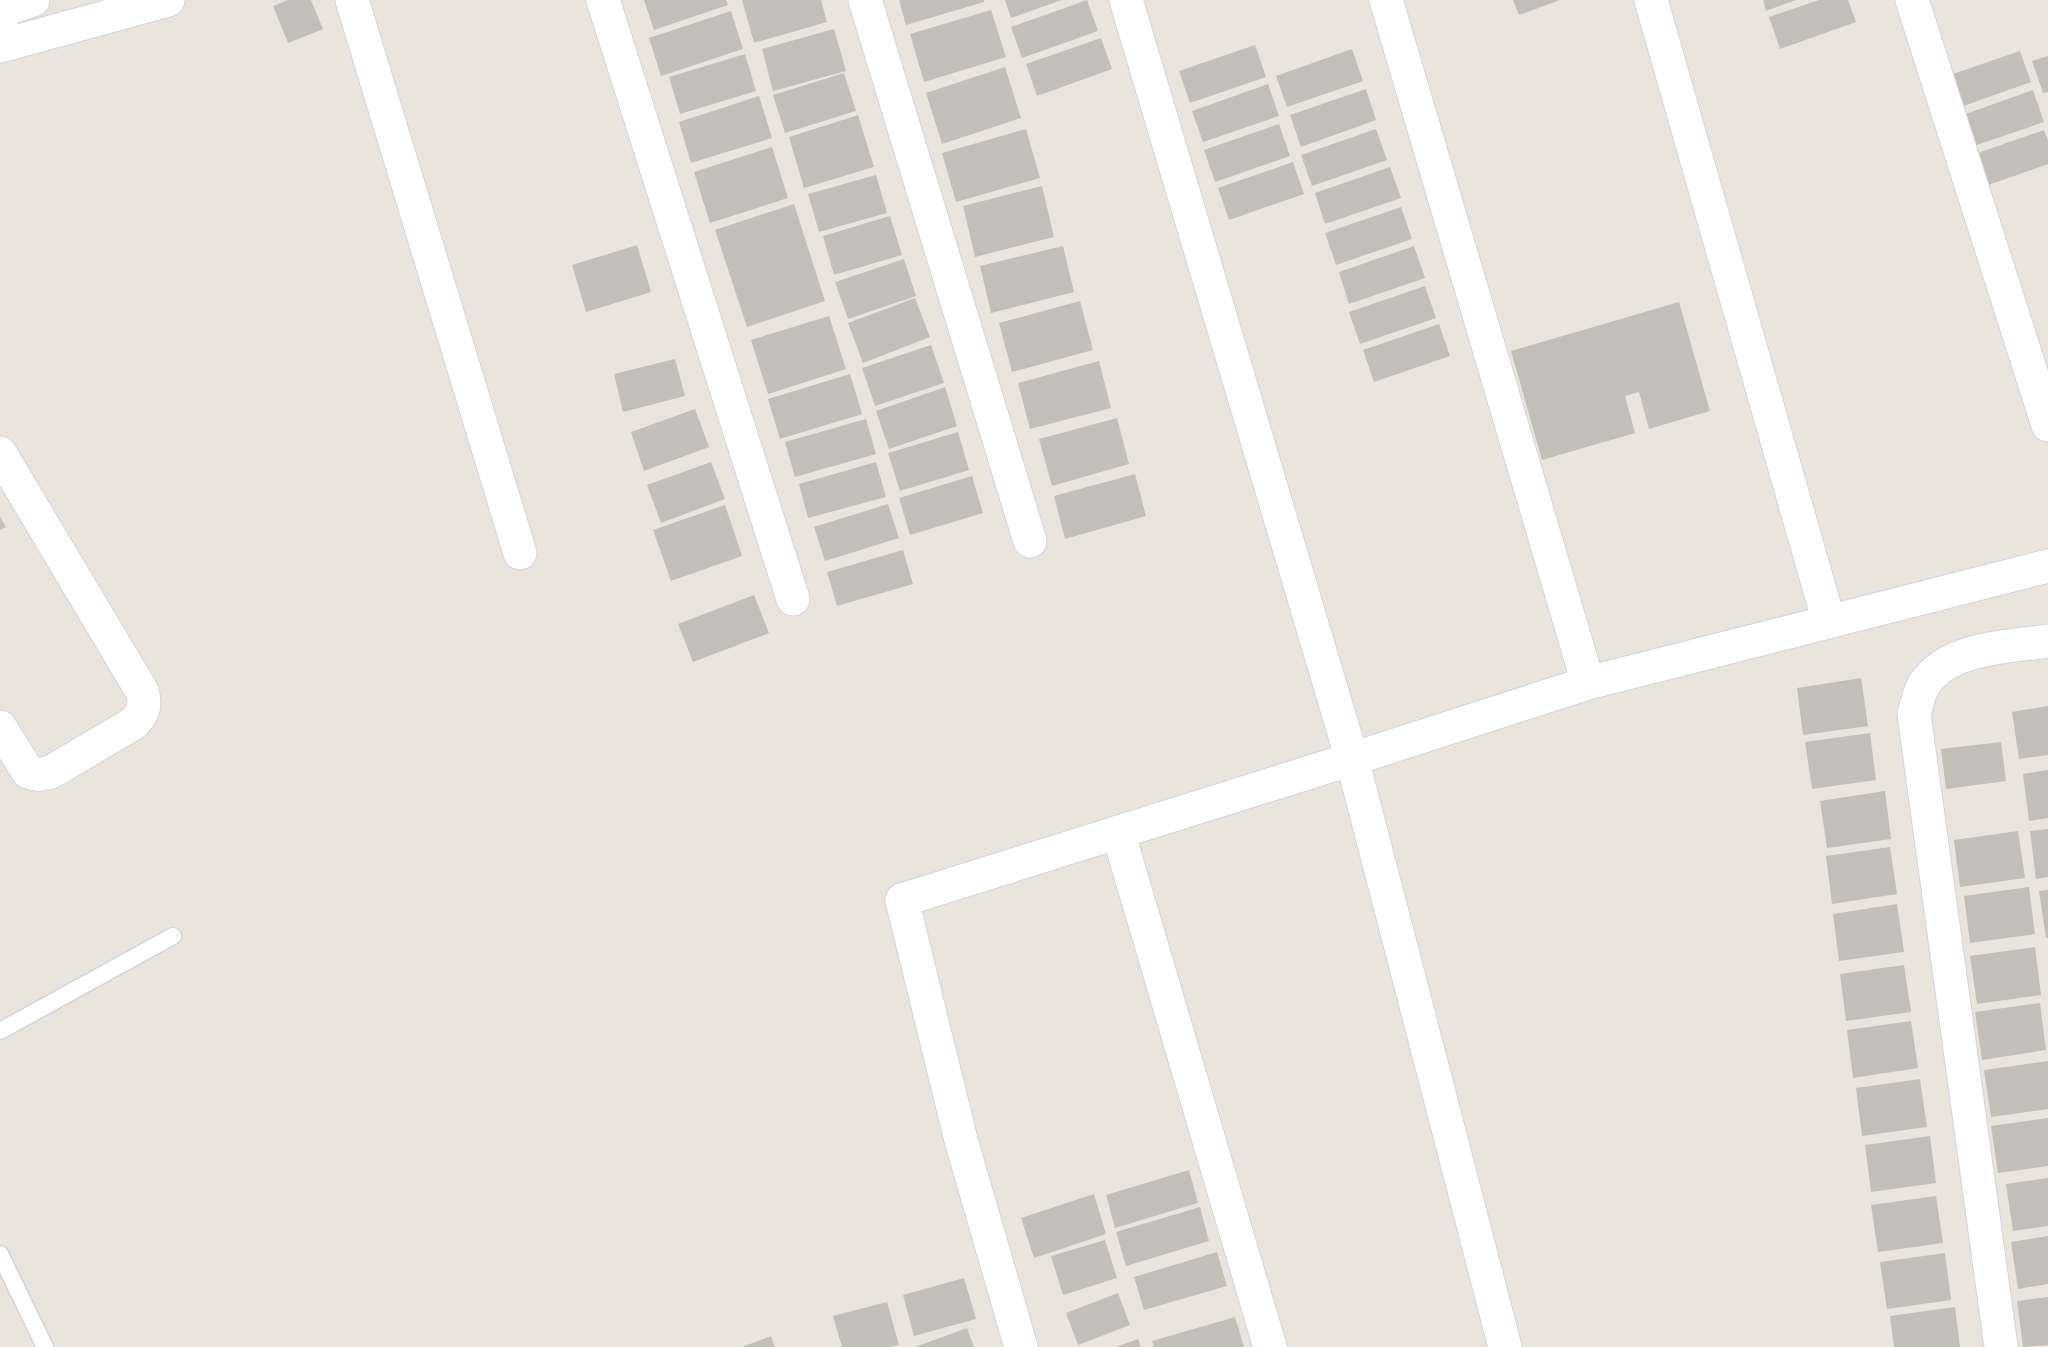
<svg xmlns="http://www.w3.org/2000/svg" width="2048" height="1347" font-family="'PT Sans Narrow',sans-serif">
<rect width="100%" height="100%" fill="#e9e5dc"/>
<path fill="#c2bfb8" d="M288,0H311L323,29L288,43L273,6Z
M644,0H726L728,5L654,30Z
M742,0H821L827,22L754,43Z
M899,0H984V2L906,25Z
M1005,0H1062L1011,18Z
M1087,0L1098,31L1022,58L1011,27Z
M1513,0H1560L1519,15Z
M1763,0H1796L1766,11Z
M1819,0H1848L1856,22L1780,49L1769,17Z
M991,10L1006,57L924,82L910,34Z
M731,11L743,49L661,76L649,38Z
M834,29L846,71L773,91L762,49Z
M1101,38L1112,69L1037,96L1026,64Z
M1255,45L1266,77L1190,103L1179,71Z
M1352,49L1363,81L1287,107L1276,76Z
M2020,51L2031,82L1955,109L1944,77Z
M745,54L756,91L680,114L669,77Z
M2048,56V92L2043,93L2032,61Z
M1005,67L1021,118L942,144L926,93Z
M844,73L856,111L785,133L773,95Z
M1268,84L1279,116L1203,142L1192,111Z
M1366,89L1376,120L1301,147L1290,115Z
M2033,90L2044,122L1968,148L1957,117Z
M759,96L772,138L691,163L679,122Z
M858,115L874,167L804,188L789,137Z
M1279,124L1290,156L1215,182L1204,150Z
M1026,129L1040,178L956,202L942,153Z
M1376,129L1387,160L1312,186L1301,155Z
M2044,130L2048,141V164L1980,188L1969,156Z
M772,147L788,198L710,223L694,172Z
M1293,162L1304,194L1229,220L1218,188Z
M1390,167L1401,198L1325,224L1315,193Z
M876,175L887,213L819,232L808,194Z
M1042,186L1054,237L975,257L963,206Z
M794,204L825,301L747,327L715,230Z
M1401,207L1412,239L1336,265L1325,233Z
M890,216L902,255L834,275L823,236Z
M637,245L651,292L586,312L572,265Z
M1063,246L1074,292L991,313L980,266Z
M1414,246L1425,278L1349,304L1339,272Z
M904,259L916,296L848,319L835,282Z
M1425,286L1436,318L1360,344L1349,312Z
M915,298L930,337L863,363L848,323Z
M1080,301L1093,350L1012,372L999,323Z
M1679,302L1710,411L1649,429L1639,392L1625,396L1635,433L1542,460L1511,351Z
M829,316L846,369L768,394L751,340Z
M1439,324L1450,356L1374,382L1363,350Z
M931,345L944,383L875,406L862,368Z
M675,359L685,396L623,412L614,374Z
M1099,361L1111,408L1030,429L1018,383Z
M850,374L862,414L780,439L768,399Z
M945,387L957,426L889,449L876,411Z
M695,409L709,447L644,471L631,432Z
M1117,418L1129,464L1052,486L1039,439Z
M866,419L876,454L795,477L785,442Z
M958,432L969,470L900,491L888,453Z
M711,462L725,499L661,523L647,485Z
M876,462L886,497L808,518L799,484Z
M1135,474L1146,516L1065,539L1054,496Z
M972,476L983,513L910,535L899,498Z
M888,504L899,538L825,561L814,527Z
M725,505L742,556L671,581L653,530Z
M0,517L6,527L0,530Z
M903,550L913,584L837,606L827,572Z
M754,595L769,633L693,662L678,624Z
M1861,678L1868,726L1803,735L1797,688Z
M2048,706V755L2019,759L2012,712Z
M1870,733L1876,780L1812,789L1805,742Z
M2001,742L2006,781L1946,789L1941,749Z
M2048,770V818L2029,821L2023,774Z
M1885,791L1891,839L1827,848L1820,801Z
M2048,829V877L2036,879L2030,831Z
M2018,831L2025,878L1960,887L1954,840Z
M1890,847L1897,894L1832,904L1826,856Z
M2029,887L2035,934L1970,943L1964,896Z
M2048,890V938H2046L2039,891Z
M1897,904L1904,952L1839,961L1833,914Z
M2035,947L2041,995L1977,1004L1970,956Z
M1904,965L1911,1012L1846,1021L1840,974Z
M2040,1003L2046,1050L1982,1060L1975,1012Z
M1911,1021L1918,1068L1853,1078L1847,1030Z
M2048,1061V1109L1991,1117L1984,1070Z
M1920,1079L1927,1127L1862,1136L1856,1088Z
M2048,1118V1166L1998,1173L1991,1126Z
M1930,1136L1936,1183L1871,1192L1865,1145Z
M1189,1170L1198,1203L1115,1228L1106,1195Z
M2048,1178V1226L2013,1231L2006,1184Z
M1094,1194L1106,1234L1034,1258L1021,1218Z
M1936,1196L1943,1243L1878,1252L1871,1205Z
M1200,1207L1209,1241L1126,1266L1116,1232Z
M2048,1236V1284L2018,1289L2011,1242Z
M1105,1240L1117,1278L1063,1295L1051,1256Z
M1217,1252L1227,1286L1144,1310L1134,1277Z
M1945,1253L1951,1300L1887,1309L1880,1262Z
M964,1278L976,1319L914,1336L903,1295Z
M1118,1293L1130,1325L1078,1345L1066,1313Z
M2048,1297V1345L2023,1347L2017,1301Z
M887,1302L899,1345L890,1347H842L833,1316Z
M1955,1307L1960,1347H1894L1890,1316Z
M1235,1317L1244,1347H1154L1152,1341Z
M967,1328L974,1347H915Z
M771,1336L775,1347H742Z
M1138,1339L1141,1347H1116Z"/>
<g fill="none" stroke-linecap="round" stroke-linejoin="round">
<g stroke="#d2d3e0" stroke-width="19">
<path id="service" d="M0,1031L173,936
M0,1254L45,1347"/>
</g>
<g stroke="#d2d3e0" stroke-width="35">
<path id="minor" d="M352,0L520,553
M603,0L793,599
M865,0L1030,541
M1126,0L1352,759L1505,1347
M1386,0L1588,683
M1651,0L1829,622
M1912,0L2048,425
M5,9L33,0
M0,46L168,0
M0,453L142,691C146,705 144,712 134,723L53,771C44,774 38,776 28,772L0,727
M1118,832L1270,1347
M1021,1347L961,1140L902,900L1352,759L1588,683L2048,566
M2001,1347L1914,714C1917,704 1919,691 1925,683C1950,647 2008,647 2048,641"/>
</g>
<g stroke="#d2d3e0" stroke-width="35">
<path id="secondary" d="M0,23L5,9L4,0"/>
</g>
<use href="#service" stroke="#fff" stroke-width="16"/>
<use href="#minor" stroke="#fff" stroke-width="33"/>
<use href="#secondary" stroke="#fff" stroke-width="33"/>
</g>
</svg>
